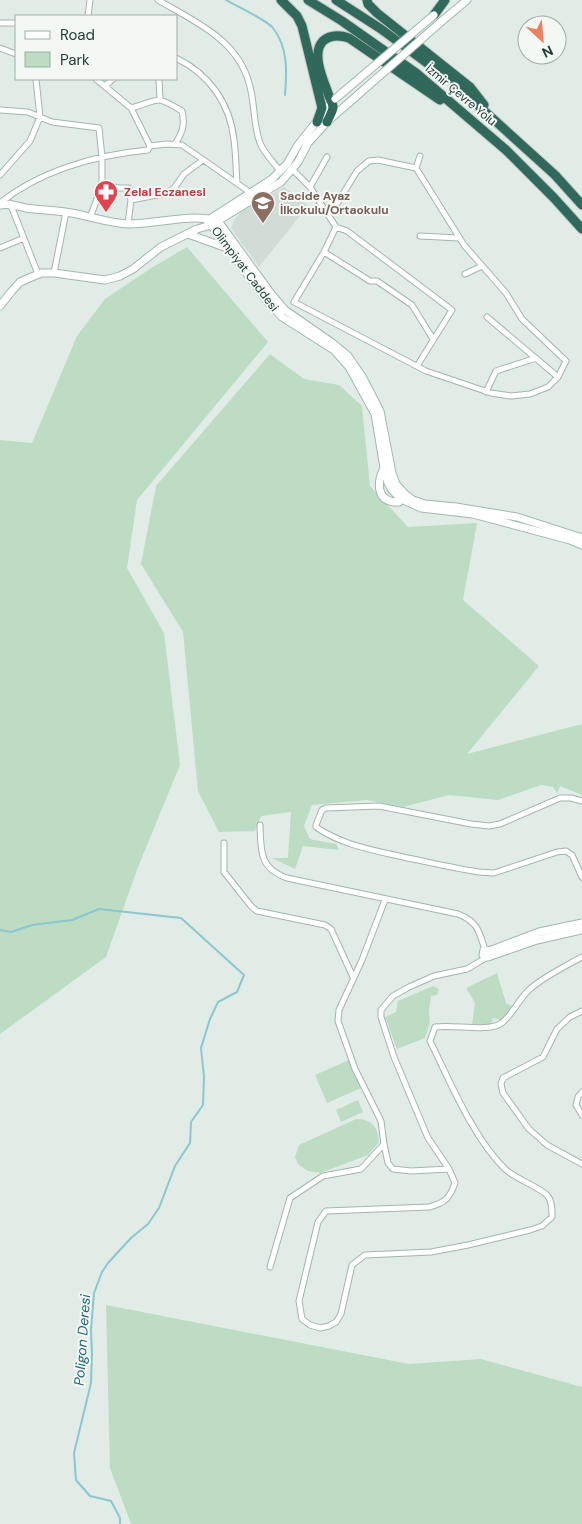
<svg xmlns="http://www.w3.org/2000/svg" width="582" height="1524" font-family="'DM Sans',sans-serif">
<rect width="100%" height="100%" fill="#e2ece7"/>
<path fill="#d1dcd6" d="M284,187L308,206L259,267L231,228L235,219L241,212Z"/>
<path fill="#bcdcc4" d="M187,247L268,342L137,500L127,568L164,633L180,765L138,867L106,957L0,1034V440L32,443L77,336L105,299L153,267Z
M270,354L304,379L339,385L362,406L370,486L408,527L477,523L463,600L539,666L467,754L582,724V795L560,786L557,793L553,787L541,785L498,800L449,795L403,807L367,800L312,805L304,826L310,839L336,844L339,850L303,846L295,869L272,858H288L291,812L261,816L255,831L219,832L198,791L183,632L141,564L156,486Z
M497,973L506,1003L512,1006L502,1020L493,1018L490,1026L472,1024L475,1003L466,988Z
M433,986L439,989L437,995L431,996L429,1010L430,1022L425,1038L397,1049L385,1017L396,1012L398,1001Z
M349,1060L361,1088L327,1103L315,1075Z
M358,1100L363,1112L341,1122L336,1110Z
M356,1119C372,1119 378,1127 379,1142L368,1155L320,1173L308,1171L303,1168L298,1164L295,1157L299,1145Z
M106,1305L409,1364L481,1359L582,1387V1524H131L110,1468Z"/>
<g fill="none" stroke-linecap="round" stroke-linejoin="round">
<path stroke="#8cc6cf" stroke-width="2" d="M226,0C236,6 267,20 273,28C288,47 287,71 285,95
M0,930L11,932L32,925L72,920L99,909L181,918L244,975L237,992L218,1002L210,1019L201,1048L204,1077L203,1105L191,1122L190,1143L175,1166L159,1208L148,1224L131,1238L108,1263L102,1272L94,1293L91,1330L92,1353L91,1383L74,1453L76,1480L90,1496L111,1501L120,1518V1524"/>
<g stroke="#a5b4ae" stroke-width="7">
<path id="street" d="M158,0C194,21 237,39 249,83C255,102 253,124 260,143C264,153 274,163 280,171
M88,16L90,0
M0,23H16
M0,48L16,54
M176,58C209,74 230,103 234,140C236,154 236,169 237,183
M96,79L131,108C160,101 152,93 182,111C185,125 183,132 175,144
M159,79L160,99
M105,86L113,79
M131,108L150,146
M0,110L28,112L52,122L99,128L102,157V185L90,218
M327,157L310,187L336,227L324,252L294,302L426,371L491,393L511,396L530,394L548,387L558,377L566,361L522,319L506,293L464,245L416,168L378,160L369,161L357,171L332,212L328,215
M416,168L420,156
M292,169L310,187
M0,175L30,141L40,117L36,79
M102,185L119,188H129L131,200
M0,203C41,170 97,155 148,150L150,146L167,144L182,145L251,193
M10,203L38,274
M128,224L131,200L167,193L175,187L184,174L203,160
M336,227L347,231L452,310L417,366
M420,236L459,238
M0,248L24,238
M324,252L370,281H377L412,305L433,339
M54,273L66,212
M465,274L482,266
M487,317L558,377
M486,392L496,371L536,358
M582,801L571,798H560L500,824L489,826L471,824L379,806L326,808L322,810L316,825V827C342,845 373,850 403,857C428,862 453,868 479,872L494,873L557,852L566,851L572,855L582,877
M260,825C261,851 259,868 287,878L458,914C478,922 479,931 485,950
M224,843V872L251,906L257,911L325,925L331,929L353,977
M385,900L362,960L339,1010L338,1021L355,1069L381,1121L384,1144L388,1163L393,1169L411,1171L449,1169
M489,956L467,969L434,976L409,987L393,996L381,1010V1017L394,1057L428,1138L449,1169L455,1183C450,1198 445,1203 429,1207L326,1211L318,1222L299,1301L302,1319L310,1325L320,1328L329,1326L336,1322L341,1314L352,1265L365,1255L431,1252L468,1245L530,1230L542,1226L552,1217C552,1210 552,1200 547,1195C537,1186 516,1179 505,1169C473,1138 450,1081 430,1041L435,1027C452,1024 487,1032 500,1024C511,1018 519,998 530,989C545,976 564,967 582,957
M582,1011L570,1017L557,1029L543,1057L503,1078L501,1084L503,1093L529,1129L547,1145L582,1164
M582,1092L578,1097L576,1105L582,1115
M270,1267L290,1198L323,1176L361,1169L384,1144"/>
</g>
<g stroke="#a1b7af" stroke-width="9">
<path id="secondary" d="M442,21L467,0
M0,205C10,203 17,206 26,208C39,210 52,210 65,212C87,215 107,223 129,224C159,224 188,213 218,221L272,295L285,310L331,342L348,356L363,378L380,411L392,473L396,484L405,494L413,500L425,504L456,507L517,517L582,538
M209,219L211,225L267,301L282,317L334,350L349,367L375,414L384,468L388,483L392,490L401,499L421,508L473,514L570,540L582,545
M207,221L272,179L287,164L298,145L333,101
M188,234L227,248
M0,306L11,292L20,282L41,273H54L105,280L120,276L133,269L161,247L197,229L211,225L281,182L298,162L308,143L327,122L344,107
M384,468C376,484 377,503 399,502L401,496
M582,923L539,932L489,951L484,950L483,955L488,957L537,940L582,930"/>
</g>
<g stroke="#c1c8c6" stroke-width="11">
<path id="highway" d="M281,0L297,16L302,26L322,108L317,122
M308,0L342,21L416,73L506,150L554,198L582,229
M336,0L381,29L450,80L555,175L582,205
M367,0L368,4L377,13L470,87L484,105
M434,15L445,0
M327,122C329,118 332,112 333,108C333,102 329,98 328,93C323,79 311,53 323,41C331,34 340,35 349,38L440,100"/>
</g>
<use href="#street" stroke="#fff" stroke-width="5"/>
<use href="#secondary" stroke="#fff" stroke-width="7"/>
<use href="#highway" stroke="#30685b" stroke-width="9"/>
<g stroke="#a1b7af" stroke-width="9" stroke-linecap="butt">
<path id="secondary-bridge" d="M335,99L434,15
M344,107L442,21"/>
</g>
<use href="#secondary-bridge" stroke="#fff" stroke-width="7"/>
</g>
<defs>
<g id="pharmacy-pin" transform="scale(1.25)"><path d="M0 17L-7.5 6A9.5 9.5 0 1 1 7.5 6Z" fill="#e0444e" stroke="#f3f8f5"/><path d="M-2-6h4v4h4v4h-4v4h-4v-4h-4v-4h4Z" fill="#fff"/></g>
<g id="school-pin" transform="scale(1.25)"><path d="M0 17L-7.5 6A9.5 9.5 0 1 1 7.5 6Z" fill="#8d6e63" stroke="#f3f8f5"/><path d="M0-5L7-2L0 1L-7-2ZM-4 1L0 2.5L4 1V4Q0 6-4 4Z" fill="#fff"/></g>
</defs>
<g fill-rule="evenodd">
<use href="#pharmacy-pin" x="106" y="192"/>
<use href="#school-pin" x="263" y="203"/>
</g>
<g text-anchor="middle" dominant-baseline="central" stroke-width="4" stroke-linejoin="round" paint-order="stroke">
<g font-size="12" fill="#233c35" stroke="#f3f8f5">
<text transform="translate(461 95) rotate(40)">İzmir Çevre Yolu</text>
<text transform="translate(245 269) rotate(53)">Olimpiyat Caddesi</text>
</g>
<g font-size="12" font-weight="bold" fill="#be3a42" stroke="#f3f8f5" text-anchor="start">
<text x="124" y="192">Zelal Eczanesi</text>
</g>
<g font-size="12" font-weight="bold" fill="#785e54" stroke="#f3f8f5" text-anchor="start">
<text x="280" y="196">Sacide Ayaz<tspan x="280" dy="14">İlkokulu/Ortaokulu</tspan></text>
</g>
<g font-size="14" font-style="italic" fill="#1f6976" stroke="#f3f8f5">
<text transform="translate(82 1340) rotate(-86)">Poligon Deresi</text>
</g>
</g>
<rect x="15" y="15" width="162" height="65" fill="#f3f8f5" stroke="#a0ada8"/>
<rect x="25" y="31" width="25" height="8" fill="#ffffff" stroke="#a0ada8"/>
<text x="60" y="40" font-size="15" fill="#233c35">Road</text>
<rect x="25" y="52" width="25" height="15" fill="#bcdcc4" stroke="#a0ada8"/>
<text x="60" y="65" font-size="15" fill="#233c35">Park</text>
<g transform="translate(542 40) rotate(154)"><circle r="24" fill="#f3f8f5" stroke="#a0ada8"/>
<path d="M0-4L9 19L0 12L-9 19Z" fill="#ed805f"/>
<text y="-8" font-size="14" font-weight="bold" text-anchor="middle" fill="#233c35">N</text>
</g>
</svg>
